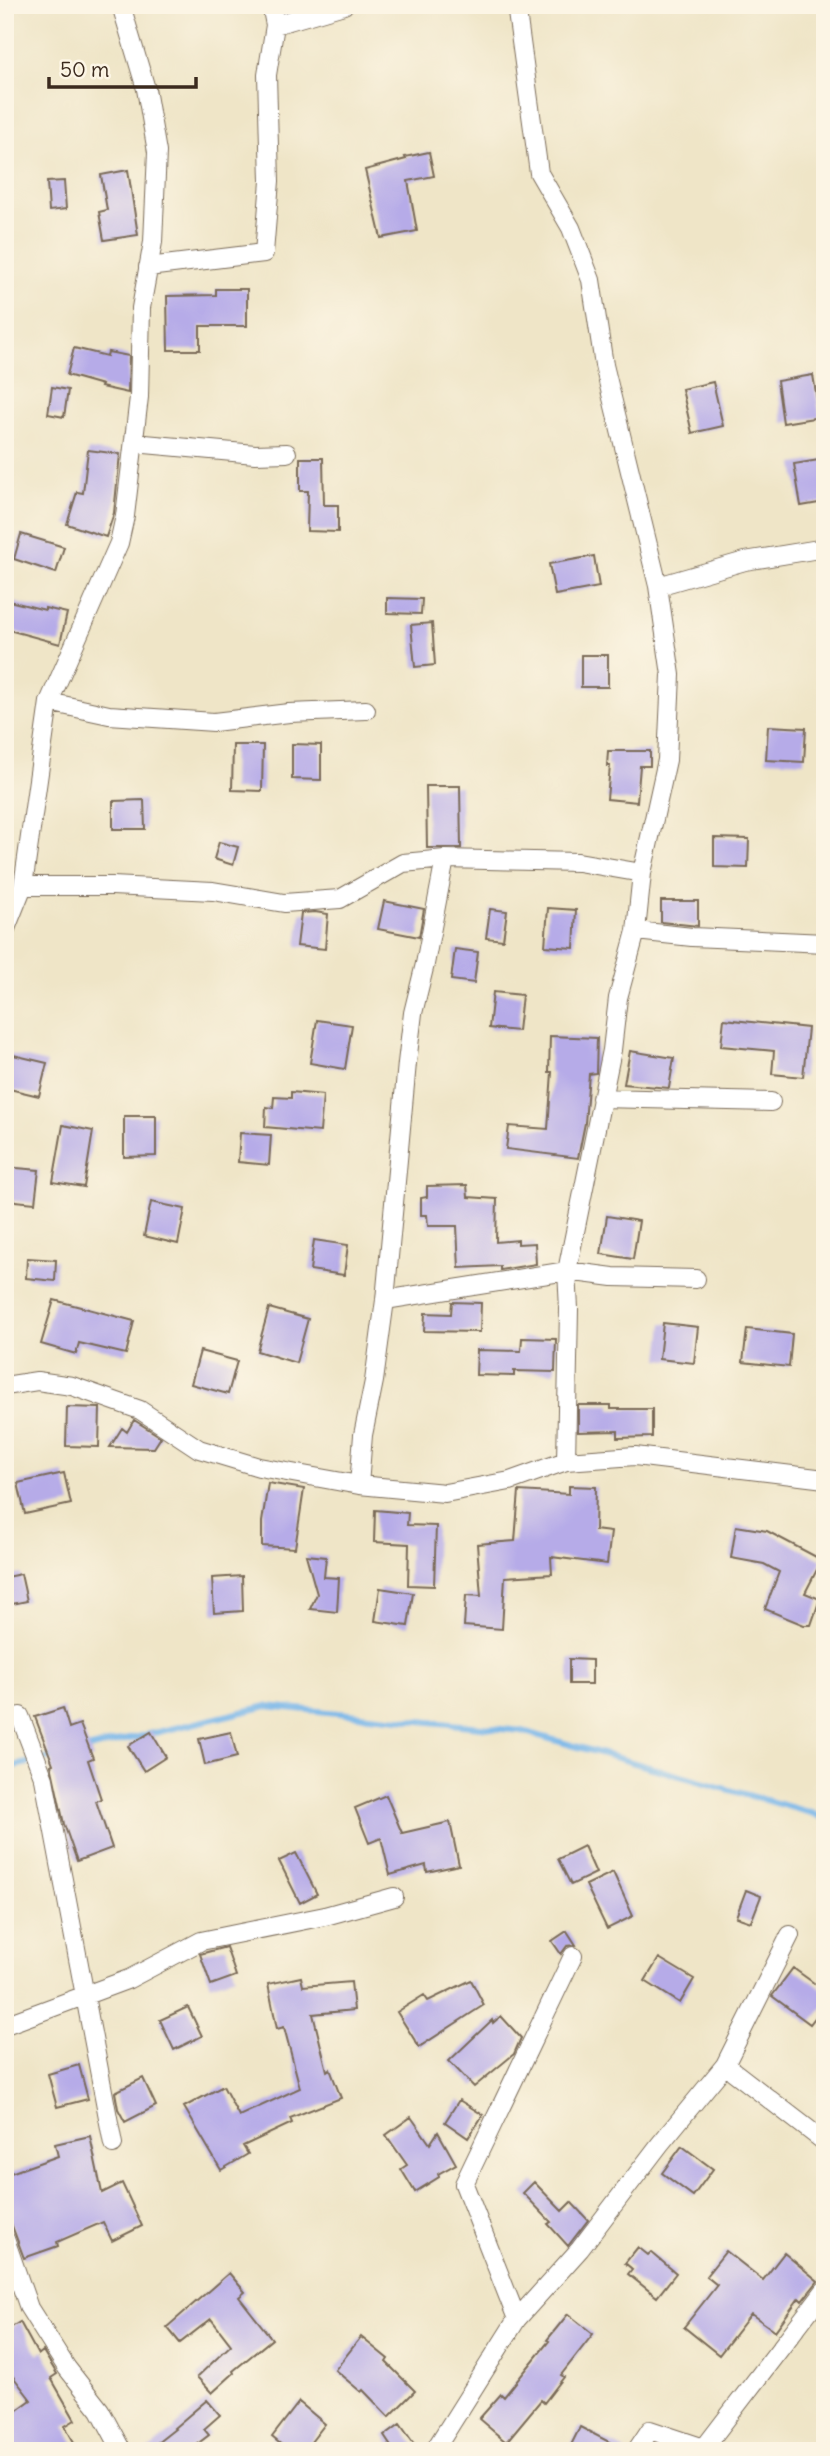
<svg xmlns="http://www.w3.org/2000/svg" width="830" height="2456" font-family="Delius,sans-serif">
<rect width="100%" height="100%" fill="#fcf5e5"/>
<filter id="ink" filterUnits="userSpaceOnUse"><feTurbulence type="fractalNoise" baseFrequency=".0143" numOctaves="2"/><feDisplacementMap in="SourceGraphic" scale="14" xChannelSelector="R" yChannelSelector="G"/><feConvolveMatrix kernelMatrix="1 2 1 2 8 2 1 2 1" color-interpolation-filters="sRGB"/></filter>
<filter id="wash" filterUnits="userSpaceOnUse"><feTurbulence type="fractalNoise" baseFrequency=".00686" numOctaves="4" result="noise"/><feDisplacementMap in="SourceGraphic" scale="28" xChannelSelector="R" yChannelSelector="G"/><feGaussianBlur stdDeviation="1.57" result="paint"/><feColorMatrix in="noise" values="0 0 0 0 0 0 0 0 0 0 0 0 0 0 0 0 0 1.4 0 .05"/><feComposite in="paint" operator="in"/></filter>
<g filter="url(#wash)">
<rect width="100%" height="100%" fill="#efe5c7"/>
<g fill="none" stroke-linecap="round" stroke-linejoin="round">
<path stroke="#76b5e9" stroke-width="6" d="M83,1750L267,1706L522,1731L811,1813L825,1819
M5,1768L59,1756"/>
</g>
<g id="blocks">
<path fill="#b6abe8" d="M429,152L434,176L408,181L417,231L381,238L365,170L406,159L405,157Z
M128,170L138,235L104,240L99,212L107,210L101,175Z
M64,181L66,209L49,211L47,182Z
M216,289H247V326H200V350H168L167,296L216,295Z
M74,348L107,356L108,352L129,356L128,393L101,387L102,385L67,375Z
M813,375L820,417L783,423L777,381Z
M713,382L723,426L692,433L682,389Z
M52,387L68,390L64,417L48,414Z
M88,450L120,454L114,513L106,537L67,524L77,492L83,493Z
M300,458H323L324,505H338V532L307,531L308,491H300Z
M825,459V502L801,506L794,464Z
M21,534L64,547L56,573L14,559Z
M594,556L599,587L555,595L549,564Z
M387,598L422,599L421,614L387,613Z
M5,600L45,610V608L67,613L60,644L5,629Z
M432,623L435,665L415,667L411,625Z
M581,655H608V687H581Z
M768,726L806,728L804,762L766,760Z
M292,744L321,745V780L292,779Z
M233,745H263L262,791L232,790Z
M608,751H650V766H640L637,802L607,799L610,766H607Z
M426,786H460L461,848H427Z
M144,800L145,829H113V801Z
M714,838L749,839L748,868L714,867Z
M219,842L238,847L233,865L214,859Z
M384,901L424,909L419,937L378,929Z
M661,901H698V926L661,922Z
M548,908L576,910L574,948L545,946Z
M490,909L507,911L503,940L486,938Z
M315,912L328,914L325,949L297,946L301,913Z
M455,949L478,952L474,983L451,980Z
M493,992L522,995L518,1031L489,1028Z
M724,1019L808,1028L803,1077L772,1074L774,1051L721,1046Z
M317,1020L352,1025L345,1069L310,1063Z
M550,1036L597,1038L596,1073L589,1074L585,1123L578,1158L506,1149L509,1126L548,1129L552,1072H549Z
M630,1051L674,1058L669,1088L624,1084Z
M9,1054L47,1063L39,1096L5,1088V1069Z
M291,1092L323,1095L320,1132L265,1127L266,1107L273,1108L274,1097L291,1098Z
M124,1116H156V1156L124,1157Z
M63,1125L93,1131L84,1187L53,1182Z
M240,1133L271,1135L269,1165L238,1162Z
M5,1167L39,1170L35,1203L5,1200Z
M467,1185L468,1197L497,1199L496,1242L518,1240V1244L535,1243L536,1264L500,1270V1266L459,1268L457,1226H428L427,1215H421V1198L427,1197V1186Z
M151,1202L185,1209L178,1244L144,1236Z
M607,1216L639,1221L633,1259L601,1254Z
M314,1240L348,1245L344,1275L310,1270Z
M27,1258L56,1260L55,1281L26,1278Z
M54,1300L134,1321L126,1354L79,1343L76,1354L41,1344Z
M452,1302L481,1303L480,1332L424,1331L425,1313L451,1314Z
M269,1308L308,1319L296,1363L257,1351Z
M663,1323L698,1327L694,1363L659,1359Z
M747,1329L792,1334L789,1367L743,1362Z
M522,1338L556,1339L555,1372L514,1371V1376L476,1375L477,1350L521,1351Z
M200,1351L237,1361L228,1394L191,1384Z
M578,1405H611V1409H652V1437L618,1438V1431L578,1432Z
M67,1407L100,1408L99,1447L66,1446Z
M134,1420L161,1437L154,1448L110,1447L122,1428L127,1432Z
M64,1473L71,1504L25,1514L18,1483Z
M268,1483L304,1489L295,1548L262,1546V1522Z
M569,1486L596,1487L595,1530L611,1532L607,1564L551,1557L552,1574L505,1577L502,1629L464,1626L466,1595L481,1596L477,1544L515,1541L519,1491L569,1494Z
M375,1510L408,1513L407,1525L436,1526L434,1586L408,1585L409,1544L374,1542Z
M736,1526L767,1531L822,1560L805,1593L820,1599L811,1625H804L765,1609L779,1572L764,1564L731,1558Z
M306,1555L326,1557L324,1577L339,1578L337,1612L310,1609L317,1594Z
M21,1574L27,1601L12,1604L6,1577Z
M242,1576L243,1611L214,1613L212,1578Z
M380,1588L413,1593L408,1626L375,1621Z
M569,1659L592,1660V1684H569Z
M63,1708L69,1728L80,1724L93,1758L88,1760L101,1799L96,1801L112,1848L77,1861L64,1824L51,1765L53,1764L35,1717Z
M151,1732L166,1757L144,1771L128,1746Z
M231,1732L237,1757L205,1765L199,1739Z
M386,1795L402,1833L450,1822L459,1865L427,1872L426,1865L390,1875L381,1838L369,1843L355,1808Z
M584,1846L596,1873L571,1885L558,1859Z
M296,1853L317,1894L300,1903L279,1861Z
M613,1872L633,1916L607,1929L586,1885Z
M746,1890L761,1896L751,1922L736,1917Z
M567,1931L576,1945L567,1946L561,1954L552,1941Z
M226,1947L236,1976L211,1985L200,1954Z
M659,1958L694,1979L680,2003L645,1981Z
M793,1968L825,1991V2005L810,2024L772,1996Z
M301,1977L303,1986L351,1982L354,2010L313,2014L327,2071L330,2069L341,2098L290,2118L292,2123L243,2146L248,2154L221,2170L184,2107L223,2086L239,2116L300,2088L284,2027L277,2029L268,1984Z
M471,1980L484,2005L419,2047L397,2012L424,1995L428,2001Z
M188,2007L202,2036L174,2050L160,2020Z
M501,2016L521,2038L514,2054L474,2087L449,2061L492,2020L493,2023Z
M79,2065L88,2099L57,2107L48,2074Z
M143,2078L156,2106L125,2122L118,2109L115,2092Z
M459,2100L483,2115L468,2138L445,2122Z
M411,2117L430,2144L438,2132L456,2164L438,2174L439,2177L415,2192L401,2169L407,2165L386,2135Z
M90,2136L102,2193L122,2183L142,2226L112,2241L103,2222L57,2242L58,2246L24,2258L5,2207V2175L58,2156L55,2144Z
M682,2146L713,2169L693,2196L662,2173Z
M534,2182L562,2211L571,2202L588,2220L568,2246L548,2224L551,2222L523,2193Z
M638,2247L648,2255L651,2252L676,2273L657,2297L628,2274L632,2269L625,2263Z
M726,2251L763,2280L784,2253L818,2281L802,2301L799,2298L775,2331L751,2314L719,2355L684,2327L717,2285L706,2276Z
M229,2273L245,2292L239,2297L272,2339L233,2371L234,2373L212,2393L197,2377L231,2345L211,2319L180,2343L167,2327Z
M568,2314L593,2334L561,2375L564,2377L544,2403L541,2400L506,2442L479,2419L501,2394L504,2397L549,2341L547,2340Z
M20,2322L38,2355L43,2351L57,2374L51,2378L75,2420L65,2426L79,2451H5V2419L31,2400L5,2366V2331Z
M361,2337L388,2359L386,2362L415,2391L389,2417L363,2390L361,2392L335,2370Z
M207,2400L220,2415L204,2429L209,2435L188,2451H147L175,2429L174,2428Z
M299,2402L325,2424L304,2451H289L272,2437Z
M400,2424L419,2451H394L384,2436Z
M580,2427L625,2450V2451H568Z"/>
</g>
</g>
<g filter="url(#ink)">
<use href="#blocks" fill-opacity="0" stroke="#7a6b59" stroke-width="2"/>
<g fill="none" stroke-linecap="round" stroke-linejoin="round">
<g stroke="#7a6b59" stroke-width="20">
<path id="minor" d="M516,5L539,173L571,228L591,280L604,365L658,586L671,675L667,760L642,873L636,931L618,998L612,1050L567,1271L569,1309L566,1461
M275,25L344,5
M148,267L264,253L270,181L267,75L275,25L271,5
M134,443L255,454L287,453
M658,586L745,561L825,548
M49,702L109,715L214,722L289,713L366,710
M23,886H112L213,891L284,903L340,899L403,863L445,859L578,862L642,873
M5,931L23,886L49,702L119,543L125,516L139,397L141,308L153,242L157,152L146,89L121,5
M636,931L692,937L825,943
M601,1098L771,1102
M385,1300L567,1271L613,1277L696,1279
M5,1386L37,1381L72,1386L140,1410L199,1449L259,1467L359,1485L445,1493L510,1481L566,1461L635,1456L825,1479
M359,1485L363,1435L374,1381L385,1300L407,1063L413,1013L425,964L445,859
M20,1716L44,1779L113,2144
M5,2025L129,1979L201,1941L325,1916L394,1897
M725,2065L825,2142
M5,2239L29,2308L67,2368L100,2410L122,2451
M517,2319L580,2249L660,2144L725,2065L790,1935
M434,2451L517,2319L464,2184L573,1956
M636,2451L650,2430L704,2448L825,2290"/>
</g>
<use href="#minor" stroke="#fff" stroke-width="18"/>
</g>
</g>
<rect width="830" height="2456" fill="none" stroke="#fcf5e5" stroke-width="28"/>
<path d="M49 77v10h147v-10" fill="none" stroke="#3b2a1e" stroke-width="3.5"/>
<text x="60" y="77" font-size="21" fill="#3b2a1e" stroke="#fcf5e5" stroke-width="5" paint-order="stroke">50 m</text>
</svg>
